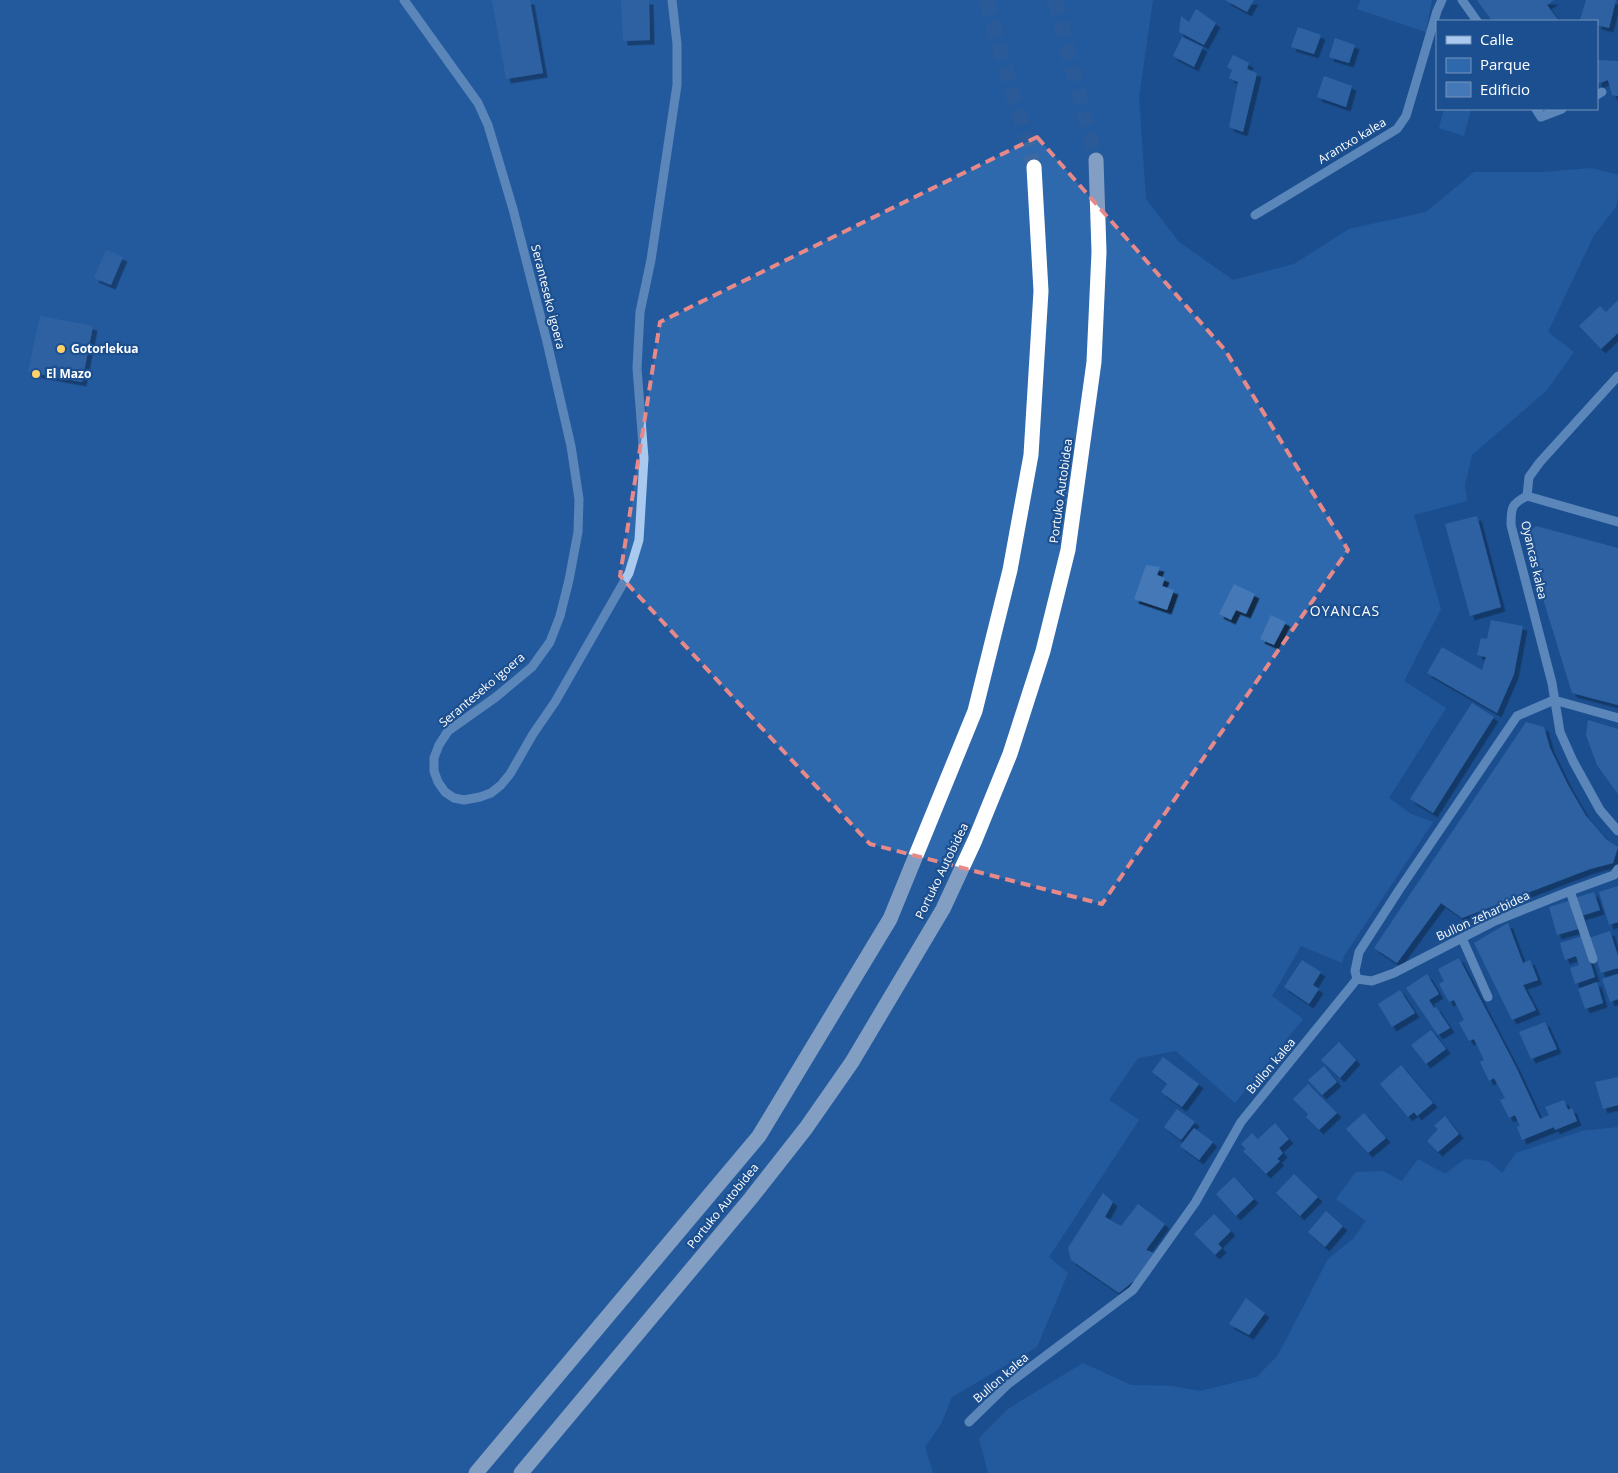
<svg xmlns="http://www.w3.org/2000/svg" width="1618" height="1473" font-family="'Open Sans',sans-serif">
  <style>
    .green { fill: #2e69ad }
    .building { fill: #4478b7; filter: url(#shadow) }
    .lines { fill: none; stroke-linecap: round; stroke-linejoin: round }
    .highway-tunnel { stroke: #3d69a0; stroke-width: 15; stroke-dasharray: 15 8; stroke-linecap: butt }
    .minor { stroke: #a9c9ee; stroke-width: 9 }
    .highway { stroke: #fff; stroke-width: 15 }
    .marked { fill: none; stroke: #e88989; stroke-width: 4; stroke-dasharray: 10 6; stroke-linejoin: round }
    .poi-dot { fill: #ffd166; stroke: #1b4f8f; stroke-width: 2 }
    .labels { text-anchor: middle; stroke-width: 4.5; stroke-linejoin: round; paint-order: stroke }
    .street-label { font-size: 12px; fill: #fff; stroke: #1b4f8f }
    .poi-label { font-size: 12px; font-weight: bold; fill: #fff; stroke: #1b4f8f; text-anchor: start }
    .neighbourhood-label { font-size: 14px; letter-spacing: 1px; fill: #fff; stroke: #1b4f8f }
  </style>
  <defs>
    <filter id="shadow"><feDropShadow dx="4.5" dy="4.5" stdDeviation="0" flood-color="#0009"/></filter>
  </defs>
  <rect width="100%" height="100%" fill="#1b4f8f"/>
  <!-- green -->
  <path class="green" d="M 0,0 L 1153,0 L 1139,97 L 1146,199 L 1179,242 L 1233,280 L 1294,264 L 1349,229 L 1426,212 L 1474,172 L 1544,172 L 1592,168 L 1618,175 L 1618,196 L 1616,207 L 1594,235 L 1548,332 L 1574,352 L 1546,391 L 1472,455 L 1465,485 L 1467,501 L 1414,515 L 1441,609 L 1404,681 L 1446,708 L 1389,798 L 1411,814 L 1433,822 L 1344,956 L 1342,963 L 1301,946 L 1272,996 L 1303,1019 L 1235,1103 L 1176,1051 L 1138,1058 L 1109,1100 L 1139,1120 L 1049,1257 L 1068,1273 L 1037,1347 L 952,1397 L 941,1424 L 925,1447 L 933,1473 L 0,1473 Z
    M 1361,0 L 1432,0 L 1426,32 L 1357,9 Z
    M 1444,109 L 1471,109 L 1464,136 L 1439,128 Z
    M 1618,1127 L 1618,1473 L 988,1473 L 979,1438 L 1008,1409 L 1083,1363 L 1131,1385 L 1172,1386 L 1200,1391 L 1257,1377 L 1278,1355 L 1328,1259 L 1353,1239 L 1366,1221 L 1336,1199 L 1356,1172 L 1383,1171 L 1402,1181 L 1418,1159 L 1445,1174 L 1465,1159 L 1488,1161 L 1502,1173 L 1516,1153 L 1582,1131 Z"/>
  <!-- building -->
  <path class="building" d="M 492,0 L 530,0 L 543,73 L 506,79 Z
    M 621,0 L 649,0 L 650,40 L 623,41 Z
    M 1225,0 L 1254,0 L 1247,12 Z
    M 1477,0 L 1554,0 L 1547,5 L 1559,21 L 1492,21 Z
    M 1586,0 L 1616,0 L 1609,28 L 1597,25 L 1597,21 L 1580,20 Z
    M 1196,9 L 1216,23 L 1204,45 L 1179,32 L 1181,16 L 1189,22 Z
    M 1298,27 L 1321,35 L 1314,54 L 1291,47 Z
    M 1182,37 L 1203,47 L 1194,67 L 1173,56 Z
    M 1335,38 L 1355,45 L 1349,63 L 1329,57 Z
    M 1233,55 L 1249,63 L 1247,69 L 1257,73 L 1243,132 L 1229,127 L 1238,82 L 1229,78 L 1232,70 L 1227,67 Z
    M 1597,60 L 1618,61 L 1618,96 L 1612,95 L 1608,80 L 1597,84 Z
    M 1324,76 L 1352,86 L 1346,107 L 1317,97 Z
    M 106,250 L 123,257 L 111,285 L 94,278 Z
    M 1618,300 L 1618,333 L 1601,349 L 1579,326 L 1600,306 L 1606,312 Z
    M 40,316 L 93,326 L 82,382 L 28,372 Z
    M 1477,516 L 1501,607 L 1470,616 L 1445,524 Z
    M 1536,526 L 1618,548 L 1618,705 L 1572,693 L 1524,537 Z
    M 1146,565 L 1160,567 L 1157,575 L 1165,578 L 1162,586 L 1174,590 L 1167,610 L 1134,599 Z
    M 1234,584 L 1255,594 L 1246,614 L 1236,610 L 1231,620 L 1219,614 Z
    M 1271,615 L 1286,622 L 1274,645 L 1260,639 Z
    M 1491,620 L 1523,626 L 1514,674 L 1497,713 L 1427,673 L 1442,647 L 1482,670 L 1486,657 L 1477,655 L 1481,638 L 1487,639 Z
    M 1472,703 L 1494,717 L 1433,813 L 1410,799 Z
    M 1588,720 L 1618,729 L 1618,794 L 1597,765 L 1586,735 Z
    M 1526,722 L 1544,727 L 1550,748 L 1568,785 L 1586,816 L 1607,840 L 1618,847 L 1613,863 L 1590,869 L 1462,918 L 1441,903 L 1397,963 L 1374,948 Z
    M 1618,886 L 1618,922 L 1609,925 L 1599,892 Z
    M 1594,892 L 1600,910 L 1581,916 L 1575,898 Z
    M 1569,901 L 1578,929 L 1557,935 L 1549,907 Z
    M 1508,923 L 1523,963 L 1530,960 L 1538,980 L 1523,985 L 1536,1010 L 1512,1020 L 1474,943 Z
    M 1610,931 L 1618,956 L 1618,968 L 1601,973 L 1589,938 Z
    M 1582,936 L 1595,977 L 1575,984 L 1570,968 L 1579,965 L 1576,956 L 1565,960 L 1560,943 Z
    M 1459,958 L 1516,1067 L 1540,1119 L 1549,1115 L 1545,1107 L 1564,1100 L 1568,1110 L 1572,1108 L 1577,1121 L 1555,1130 L 1554,1127 L 1522,1140 L 1517,1127 L 1520,1126 L 1515,1115 L 1509,1118 L 1500,1100 L 1505,1098 L 1494,1078 L 1489,1081 L 1480,1062 L 1484,1060 L 1474,1039 L 1469,1041 L 1459,1023 L 1464,1020 L 1454,1000 L 1449,1002 L 1439,984 L 1444,981 L 1438,969 Z
    M 1302,960 L 1321,972 L 1313,985 L 1319,989 L 1309,1004 L 1284,987 Z
    M 1427,974 L 1439,994 L 1429,1000 L 1434,1008 L 1436,1007 L 1450,1028 L 1438,1035 L 1406,988 Z
    M 1618,974 L 1618,999 L 1610,1002 L 1602,979 Z
    M 1597,982 L 1603,1003 L 1585,1009 L 1578,989 Z
    M 1400,990 L 1415,1013 L 1392,1027 L 1378,1004 Z
    M 1545,1022 L 1557,1049 L 1531,1059 L 1519,1032 Z
    M 1431,1030 L 1446,1049 L 1426,1064 L 1411,1045 Z
    M 1339,1042 L 1356,1060 L 1340,1078 L 1321,1060 Z
    M 1163,1057 L 1199,1084 L 1182,1107 L 1161,1092 L 1167,1084 L 1152,1072 Z
    M 1401,1065 L 1433,1103 L 1417,1116 L 1414,1112 L 1408,1117 L 1380,1084 Z
    M 1324,1066 L 1337,1082 L 1322,1095 L 1308,1080 Z
    M 1618,1077 L 1618,1105 L 1603,1109 L 1595,1082 Z
    M 1308,1084 L 1337,1113 L 1319,1130 L 1306,1117 L 1308,1114 L 1293,1099 Z
    M 1177,1109 L 1195,1122 L 1181,1140 L 1164,1127 Z
    M 1364,1113 L 1386,1138 L 1368,1153 L 1346,1129 Z
    M 1445,1116 L 1459,1134 L 1438,1152 L 1427,1141 L 1438,1129 L 1434,1126 Z
    M 1275,1123 L 1289,1139 L 1279,1148 L 1283,1153 L 1277,1159 L 1280,1161 L 1266,1174 L 1243,1151 L 1246,1149 L 1241,1144 L 1252,1133 L 1258,1139 Z
    M 1194,1128 L 1213,1142 L 1199,1160 L 1180,1146 Z
    M 1294,1174 L 1318,1197 L 1300,1216 L 1276,1193 Z
    M 1234,1177 L 1254,1199 L 1236,1216 L 1216,1194 Z
    M 1103,1193 L 1113,1202 L 1105,1217 L 1121,1226 L 1138,1204 L 1165,1224 L 1146,1250 L 1154,1253 L 1136,1279 L 1119,1293 L 1071,1260 L 1068,1248 Z
    M 1326,1211 L 1343,1226 L 1325,1247 L 1308,1232 Z
    M 1214,1214 L 1231,1231 L 1218,1244 L 1222,1248 L 1215,1255 L 1194,1234 Z
    M 1246,1298 L 1265,1313 L 1249,1335 L 1229,1324 Z"/>
  <g class="lines">
    <!-- highway-tunnel -->
    <path class="highway-tunnel" d="M 986,0 L 1034,167
      M 1055,0 L 1096,160"/>
    <!-- minor -->
    <path class="minor" d="M 404,0 L 478,103 L 488,125 L 513,209 L 547,342 L 571,446 L 579,499 L 578,532 L 569,580 L 560,616 L 550,642 L 532,667 L 496,697 L 448,731 L 439,745 L 434,758 L 434,771 L 438,782 L 445,792 L 454,798 L 464,800 L 480,797 L 491,793 L 501,785 L 510,774 L 533,734 L 555,702 L 629,573 L 639,540 L 644,458 L 637,368 L 640,312 L 651,260 L 677,85 L 677,44 L 672,0
      M 1462,0 L 1477,21
      M 1597,95 L 1602,92
      M 1536,109 L 1541,117 L 1562,109
      M 1255,215 L 1397,129 L 1406,116 L 1437,11 L 1442,0
      M 1527,496 C 1511,504 1511,508 1511,525 L 1552,683 L 1560,732 L 1573,761 L 1600,810 L 1618,831
      M 1527,496 L 1529,477 L 1540,462 L 1618,376
      M 1527,496 L 1618,522
      M 1554,700 L 1618,718
      M 1570,891 L 1593,959
      M 1462,938 L 1488,997
      M 1357,979 L 1355,971 L 1359,952 L 1399,890 L 1517,716 L 1554,700
      M 1357,979 L 1372,981 L 1394,973 L 1495,921 L 1570,891 L 1614,875 L 1618,869
      M 969,1422 L 1007,1385 L 1133,1290 L 1195,1203 L 1241,1122 L 1357,979"/>
    <!-- highway -->
    <path class="highway" d="M 476,1473 L 759,1136 L 890,919 L 975,711 L 1010,570 L 1031,455 L 1041,291 L 1034,167
      M 521,1473 L 751,1198 L 806,1128 L 852,1062 L 943,909 L 975,840 L 1010,754 L 1043,651 L 1068,550 L 1094,362 L 1099,252 L 1096,160"/>
  </g>
  <!-- marked area -->
  <path d="M0 0H1618V1473H0ZM 1037,137 L 1225,350 L 1348,550 L 1102,904 L 870,844 L 620,576 L 660,322 Z" fill="#1b4f8f" fill-opacity=".55" fill-rule="evenodd"/>
  <path class="marked" d="M 1037,137 L 1225,350 L 1348,550 L 1102,904 L 870,844 L 620,576 L 660,322 Z"/>
  <!-- markers -->
  <g class="poi-dot">
    <circle cx="61" cy="349" r="5"/>
    <circle cx="36" cy="374" r="5"/>
  </g>
  <g class="labels">
    <!-- street labels -->
    <g class="street-label">
      <text transform="translate(1352 141) rotate(-31)" y="4">Arantxo kalea</text>
      <text transform="translate(548 297) rotate(76)" y="4">Seranteseko igoera</text>
      <text transform="translate(1061 491) rotate(-82)" y="4">Portuko Autobidea</text>
      <text transform="translate(1534 560) rotate(77)" y="4">Oyancas kalea</text>
      <text transform="translate(482 690) rotate(-40)" y="4">Seranteseko igoera</text>
      <text transform="translate(942 871) rotate(-64)" y="4">Portuko Autobidea</text>
      <text transform="translate(1483 916) rotate(-25)" y="4">Bullon zeharbidea</text>
      <text transform="translate(1271 1066) rotate(-50)" y="4">Bullon kalea</text>
      <text transform="translate(723 1206) rotate(-51)" y="4">Portuko Autobidea</text>
      <text transform="translate(1001 1378) rotate(-41)" y="4">Bullon kalea</text>
    </g>
    <!-- poi labels -->
    <g class="poi-label">
      <text x="71" y="353">Gotorlekua</text>
      <text x="46" y="378">El Mazo</text>
    </g>
    <!-- neighbourhood labels -->
    <g class="neighbourhood-label">
      <text x="1345" y="616">OYANCAS</text>
    </g>
  </g>
  <!-- legend -->
  <rect x="1436" y="20" width="162" height="90" fill="#1b4f8f" stroke="#7695bc"/>
  <rect x="1446" y="36" width="25" height="8" fill="#a9c9ee" stroke="#7695bc"/>
  <text x="1480" y="45" font-size="15" fill="#ffffff">Calle</text>
  <rect x="1446" y="58" width="25" height="15" fill="#2e69ad" stroke="#7695bc"/>
  <text x="1480" y="70" font-size="15" fill="#ffffff">Parque</text>
  <rect x="1446" y="82" width="25" height="15" fill="#4478b7" stroke="#7695bc"/>
  <text x="1480" y="95" font-size="15" fill="#ffffff">Edificio</text>
</svg>
